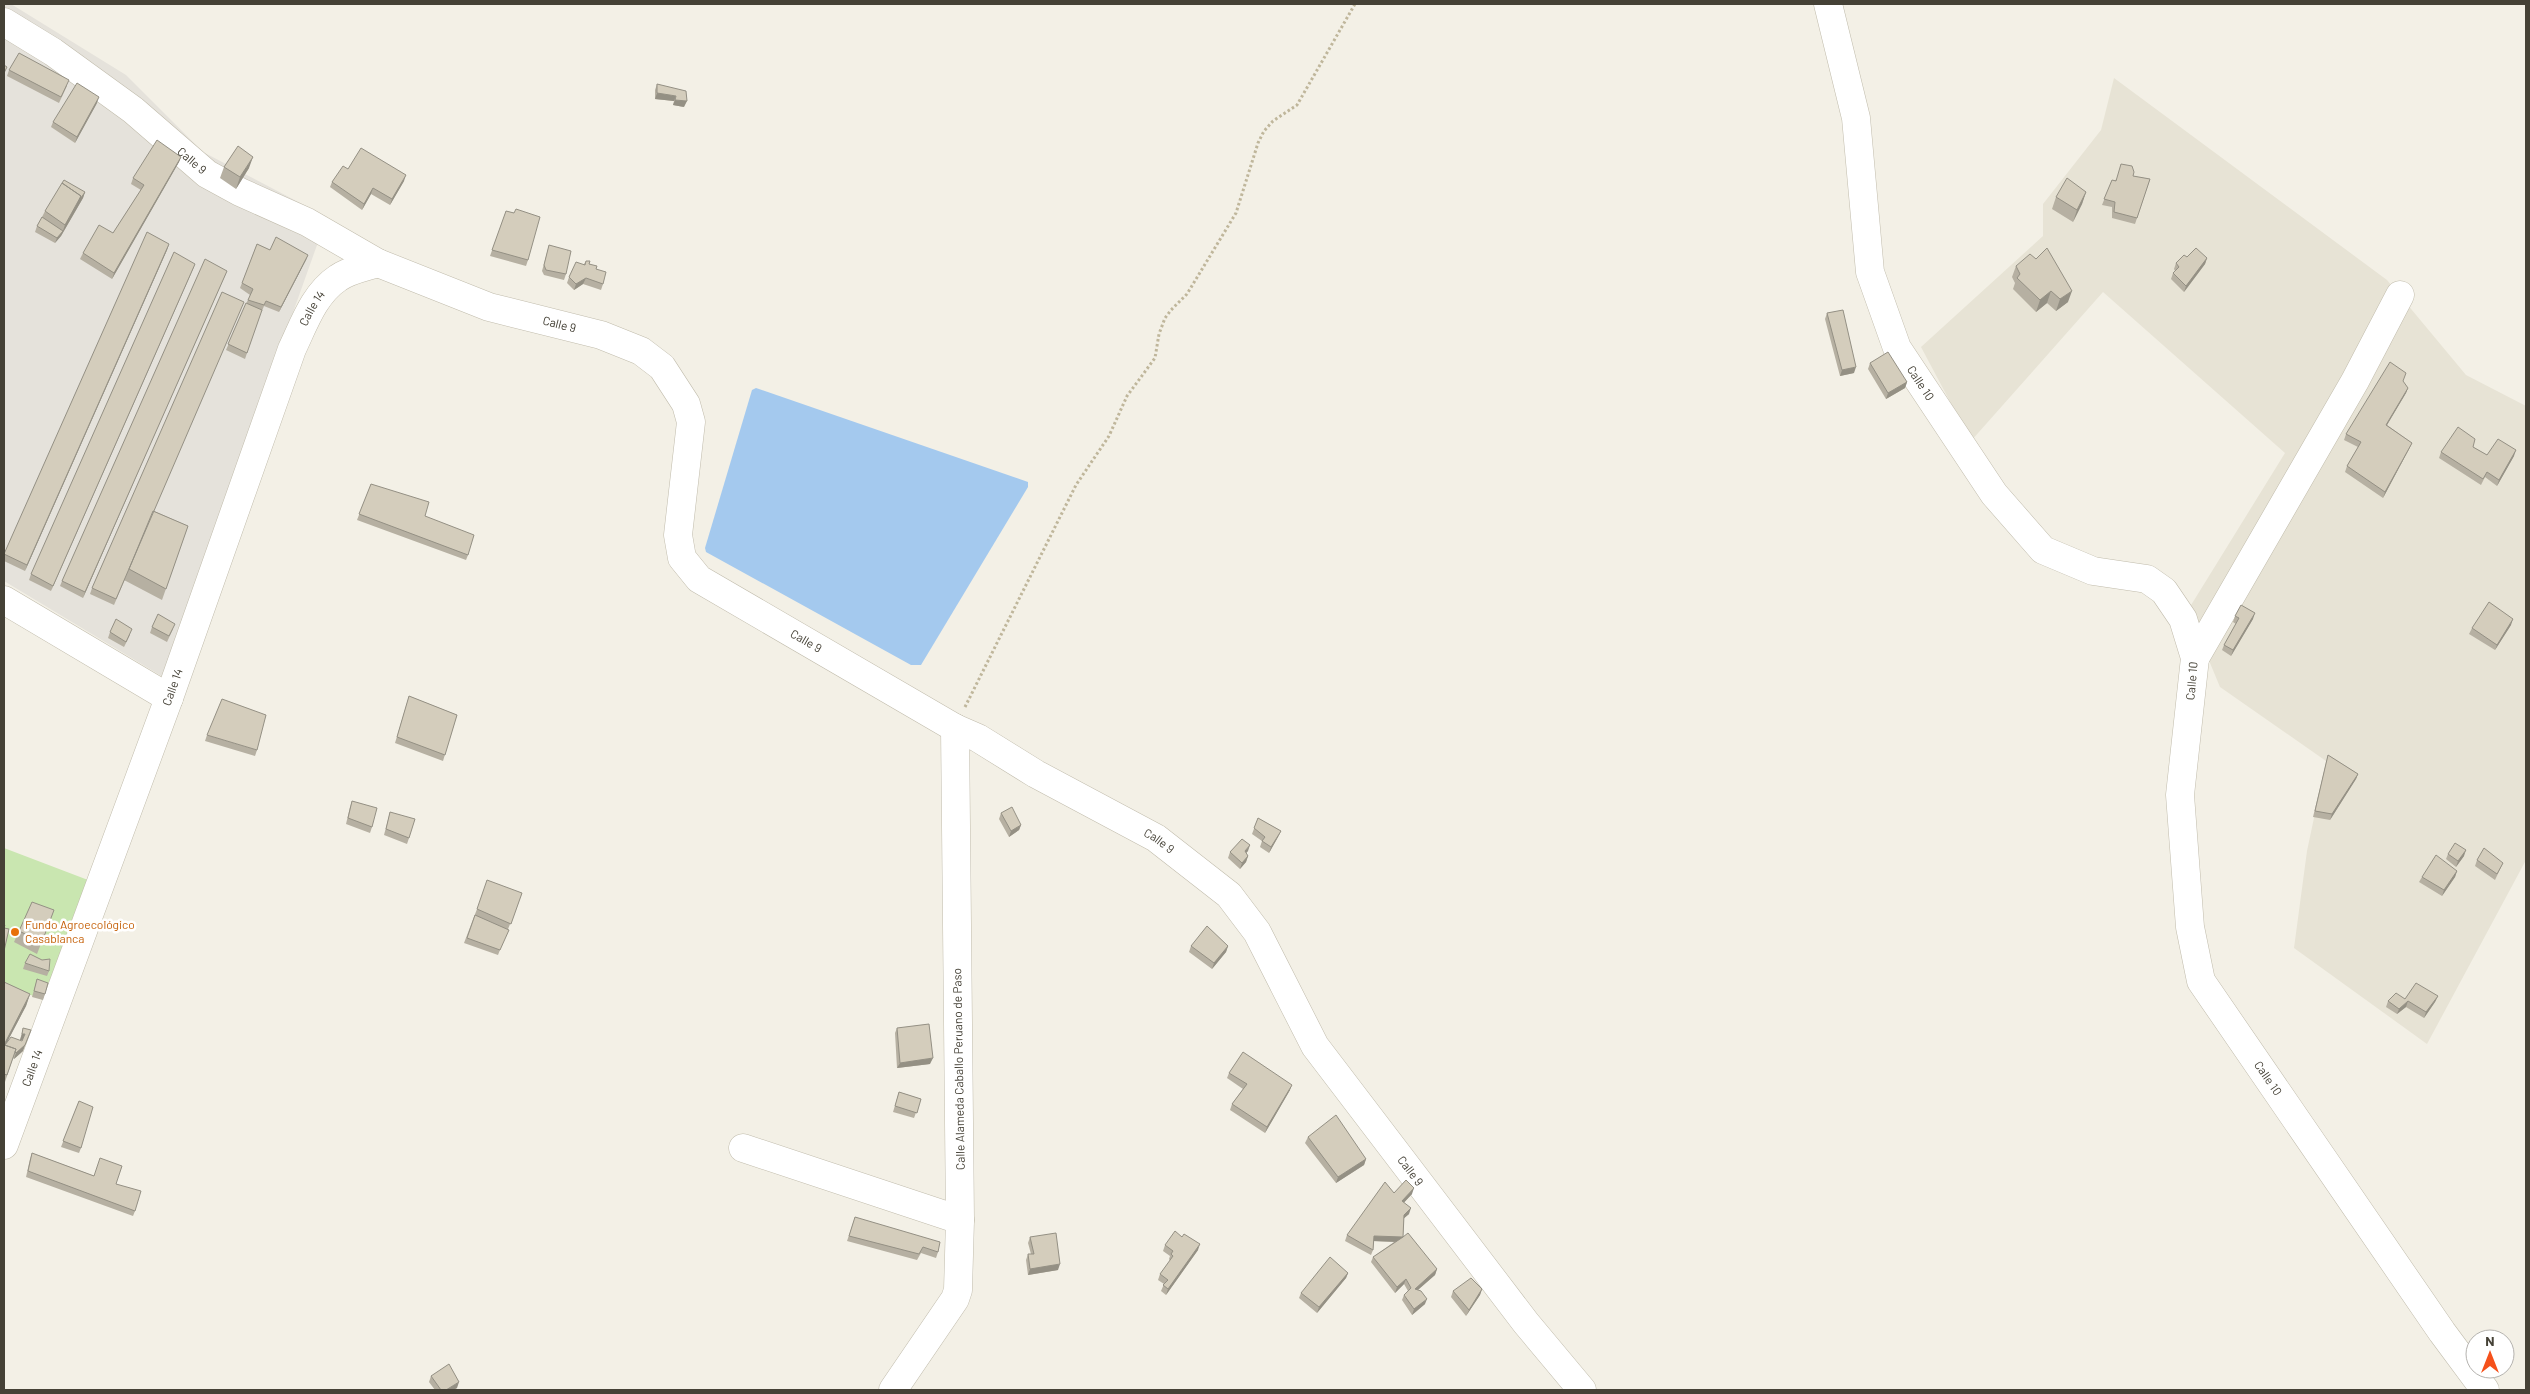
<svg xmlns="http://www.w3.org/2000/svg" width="2530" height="1394" font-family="Barlow,sans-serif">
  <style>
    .residential { fill: #e7e3d5 }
    .industrial { fill: #e5e2db }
    .green { fill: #c9e6b0 }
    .water { fill: #a4c9ee }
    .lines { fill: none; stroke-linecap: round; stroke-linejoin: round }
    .minor-casing { stroke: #c1bcac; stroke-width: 29 }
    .path { stroke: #bfb69b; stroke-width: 3; stroke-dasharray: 2.5 2.5; stroke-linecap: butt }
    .minor { stroke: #fff; stroke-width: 28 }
    .wall { fill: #b6b0a2 }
    .shaded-wall { fill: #949084 }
    .building { fill: #d4cdbc; stroke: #949084 }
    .food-dot { fill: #e8710a; stroke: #fff; stroke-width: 2 }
    .labels { text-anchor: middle; stroke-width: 5; stroke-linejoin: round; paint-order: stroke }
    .street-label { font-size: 12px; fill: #454136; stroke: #fff }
    .food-label { font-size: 12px; fill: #c56008; stroke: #fff; text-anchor: start }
  </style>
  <rect width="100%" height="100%" fill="#f3f0e6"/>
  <!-- residential -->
  <path class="residential" d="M 2114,78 L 2387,280 L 2466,375 L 2526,406 L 2526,860 L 2427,1044 L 2294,948 L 2307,851 L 2326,761 L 2220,687 L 2188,610 L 2285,453 L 2103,292 L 1971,441 L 1921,347 L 2043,236 L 2043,204 L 2101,130 Z"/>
  <!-- industrial -->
  <path class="industrial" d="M 4,4 L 11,4 L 126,75 L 203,152 L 327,217 L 163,677 L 4,581 Z"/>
  <!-- green -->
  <path class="green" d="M 4,848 L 88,880 L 43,1000 L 4,984 Z"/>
  <!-- water -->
  <path class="water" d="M 756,388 L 1028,482 L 1028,487 L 921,665 L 911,665 L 706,552 L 705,548 L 752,390 Z"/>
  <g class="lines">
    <defs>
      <g id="minor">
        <path id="s1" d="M 1828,4 L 1856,118 L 1870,272 L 1897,348 L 1994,494 L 2043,550 L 2093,571 L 2147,579 L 2164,591 L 2183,619 L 2195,658 L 2180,795 L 2190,927 L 2201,981 L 2442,1332 L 2485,1390"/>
        <path id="s2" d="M 4,22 L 53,52 L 133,110 L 207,174 L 240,192 L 307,222 L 378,263 L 489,307 L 601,335 L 641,351 L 662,367 L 686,404 L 691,422 L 678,535 L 682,558 L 699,579 L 955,728 L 978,738 L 1036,774 L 1156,838 L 1229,895 L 1257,932 L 1315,1046 L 1526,1323 L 1582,1390"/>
        <path d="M 4,600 L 169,698"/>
        <path d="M 2195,658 L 2355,381 L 2400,295"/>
        <path id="s3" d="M 4,1145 L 169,698 L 292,349 C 304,324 314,294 338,278 C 349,270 366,267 378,263"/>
        <path d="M 743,1148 L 960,1220"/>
        <path d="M 893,1390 L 955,1299 L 958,1290 L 960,1220 L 955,728"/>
      </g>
    </defs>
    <!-- minor casing -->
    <use href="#minor" class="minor-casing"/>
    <!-- path -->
    <path class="path" d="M 965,707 L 1076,485 L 1109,436 L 1127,396 L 1155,358 L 1159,334 L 1165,318 L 1171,310 L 1187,294 L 1236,213 L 1258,143 L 1264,131 L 1273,121 L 1297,105 L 1355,4"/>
    <!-- minor -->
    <use href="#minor" class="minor"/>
  </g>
  <!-- wall -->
  <path class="wall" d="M 9,70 L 67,86 L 59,103 L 7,76 Z
    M 657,84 L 684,107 L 673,105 L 674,101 L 655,99 L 655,90 Z
    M 97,103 L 75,143 L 51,127 L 53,122 Z
    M 181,157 L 179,162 L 112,279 L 80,259 L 83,253 L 113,233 L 141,190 L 131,184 L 133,178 Z
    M 224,167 L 249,168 L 236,189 L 220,178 Z
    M 348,169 L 404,181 L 390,205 L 371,194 L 362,210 L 330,187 L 332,182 Z
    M 2133,176 L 2150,179 L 2135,224 L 2112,218 L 2112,207 L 2102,205 L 2112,180 L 2115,180 Z
    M 85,192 L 83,198 L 61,236 L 55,243 L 35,232 L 37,226 L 42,217 L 45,211 Z
    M 2086,192 L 2082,204 L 2073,222 L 2052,209 L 2056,197 Z
    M 506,211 L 514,213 L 528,260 L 526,266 L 490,256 Z
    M 169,244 L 167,250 L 25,571 L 4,561 L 4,554 Z
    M 257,244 L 270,250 L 308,255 L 306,260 L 279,312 L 264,306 L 262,311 L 261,311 L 245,359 L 226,350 L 250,295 L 240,288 Z
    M 549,245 L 566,274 L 564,280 L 544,275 L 542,271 Z
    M 2187,257 L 2207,258 L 2205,264 L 2184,292 L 2171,279 L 2173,273 L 2175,271 L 2174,269 L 2176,263 Z
    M 586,261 L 596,269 L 603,284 L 601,290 L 583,284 L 574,290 L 567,283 L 569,277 L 584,264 Z
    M 195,264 L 193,269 L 51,591 L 29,580 L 31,574 Z
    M 2016,266 L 2068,302 L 2056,311 L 2047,303 L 2036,312 L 2013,289 L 2015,283 L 2012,277 Z
    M 224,276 L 83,598 L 60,586 L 62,581 Z
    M 1827,313 L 1854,373 L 1840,376 L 1825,319 Z
    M 1870,363 L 1907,382 L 1905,388 L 1886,399 L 1868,369 Z
    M 2403,382 L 2408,388 L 2406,393 L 2387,425 L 2412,443 L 2409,449 L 2383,498 L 2345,472 L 2347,466 L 2358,447 L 2344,440 L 2346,434 Z
    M 2473,447 L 2487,455 L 2514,456 L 2497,486 L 2485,477 L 2481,485 L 2439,458 L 2441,452 Z
    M 371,484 L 425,516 L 468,555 L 466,560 L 357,520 Z
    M 154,511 L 188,526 L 162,600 L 124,580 L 126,577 L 114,605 L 90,594 L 92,588 Z
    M 2235,616 L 2253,619 L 2231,656 L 2222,650 L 2224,645 L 2236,624 L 2233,622 Z
    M 2511,625 L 2495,650 L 2469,634 L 2472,628 Z
    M 152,627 L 173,629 L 167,642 L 150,633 Z
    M 110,632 L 130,635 L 124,647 L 108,638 Z
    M 409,696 L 457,715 L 443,761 L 395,743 Z
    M 207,735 L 257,750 L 255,756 L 205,741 Z
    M 2328,755 L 2358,774 L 2356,779 L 2330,820 L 2313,817 Z
    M 352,801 L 372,827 L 370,833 L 346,824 L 350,807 Z
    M 390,812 L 409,838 L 407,844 L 384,835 Z
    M 1001,813 L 1021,825 L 1019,830 L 1009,837 L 999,819 Z
    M 1258,818 L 1281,831 L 1278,837 L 1269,853 L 1260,847 L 1262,841 L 1252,834 Z
    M 1248,851 L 1246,853 L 1248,856 L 1246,862 L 1240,869 L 1228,858 L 1230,852 Z
    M 2448,854 L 2464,856 L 2456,867 L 2446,859 Z
    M 2477,860 L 2503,863 L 2495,880 L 2475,866 Z
    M 2457,871 L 2455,877 L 2442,896 L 2419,882 L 2422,877 Z
    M 522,893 L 498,955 L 464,943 L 477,909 Z
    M 54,910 L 37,954 L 14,942 L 19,931 Z
    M 1191,946 L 1228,946 L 1226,952 L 1212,969 L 1189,952 Z
    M 25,963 L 49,971 L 47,976 L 23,969 Z
    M 37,979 L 45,994 L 43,1000 L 32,997 Z
    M 4,982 L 30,994 L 26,1006 L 6,1044 L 22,1041 L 22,1040 L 20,1040 L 23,1028 L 23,1051 L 14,1059 L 13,1058 L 4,1085 Z
    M 2438,996 L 2435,1002 L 2424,1018 L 2406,1007 L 2397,1014 L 2386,1007 L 2388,1001 Z
    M 897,1028 L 930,1064 L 897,1068 L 895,1033 Z
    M 1229,1073 L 1290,1090 L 1265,1133 L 1230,1110 L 1232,1104 L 1243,1089 L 1227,1078 Z
    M 899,1092 L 921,1099 L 914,1118 L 893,1112 Z
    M 79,1101 L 81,1148 L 79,1153 L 61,1147 Z
    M 1308,1137 L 1366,1159 L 1364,1165 L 1336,1183 L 1305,1143 Z
    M 32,1153 L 116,1184 L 135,1211 L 133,1216 L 26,1177 L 30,1159 Z
    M 1394,1193 L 1412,1194 L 1404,1202 L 1409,1214 L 1404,1218 L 1403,1237 L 1437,1269 L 1435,1275 L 1418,1290 L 1425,1304 L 1412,1315 L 1402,1300 L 1404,1295 L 1408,1291 L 1404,1284 L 1395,1293 L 1371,1262 L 1373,1257 L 1394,1242 L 1374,1241 L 1373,1250 L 1371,1255 L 1345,1241 L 1347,1235 Z
    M 855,1217 L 938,1252 L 936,1258 L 921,1253 L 917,1260 L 847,1241 Z
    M 1030,1237 L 1058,1270 L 1028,1275 L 1026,1260 L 1028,1254 L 1031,1254 L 1028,1243 Z
    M 1165,1245 L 1198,1250 L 1166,1295 L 1161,1291 L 1164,1284 L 1158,1280 L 1160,1274 L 1170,1261 L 1169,1259 L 1170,1256 L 1163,1251 Z
    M 1348,1273 L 1346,1278 L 1317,1313 L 1299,1298 L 1301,1293 Z
    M 1482,1289 L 1480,1295 L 1466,1316 L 1451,1297 L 1453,1291 Z
    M 431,1376 L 457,1388 L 453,1390 L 435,1390 L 429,1382 Z"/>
  <!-- shaded-wall -->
  <path class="shaded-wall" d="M 657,93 L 676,96 L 674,101 L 655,99 Z
    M 99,97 L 97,103 L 75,143 L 77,137 Z
    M 675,100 L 687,101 L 684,107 L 673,105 Z
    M 181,157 L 179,162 L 112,279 L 114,273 Z
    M 253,157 L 249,168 L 236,189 L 240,177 Z
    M 406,175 L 404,181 L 390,205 L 392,199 Z
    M 373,188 L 371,194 L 362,210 L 364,204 Z
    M 85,192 L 83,198 L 61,236 L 65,225 L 81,196 Z
    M 2086,192 L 2082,204 L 2073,222 L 2077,210 Z
    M 63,231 L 61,236 L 55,243 L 57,238 Z
    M 169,244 L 167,250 L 25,571 L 27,565 Z
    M 308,255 L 306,260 L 279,312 L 281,307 Z
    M 2207,258 L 2205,264 L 2184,292 L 2186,286 Z
    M 195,264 L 193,269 L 51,591 L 53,586 Z
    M 227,271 L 224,276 L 83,598 L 85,592 Z
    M 586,278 L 583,284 L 574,290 L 576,284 Z
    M 2051,291 L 2047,303 L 2036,312 L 2040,300 Z
    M 2072,291 L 2068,302 L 2056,311 L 2060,299 Z
    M 1856,367 L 1854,373 L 1840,376 L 1842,370 Z
    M 1907,382 L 1905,388 L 1886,399 L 1888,393 Z
    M 2408,388 L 2406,393 L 2384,430 L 2386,425 Z
    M 2412,443 L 2409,449 L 2383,498 L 2385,492 Z
    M 2516,450 L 2514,456 L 2497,486 L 2499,480 Z
    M 2255,613 L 2253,619 L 2231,656 L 2233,650 Z
    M 2513,619 L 2511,625 L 2495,650 L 2497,645 Z
    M 2358,774 L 2356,779 L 2330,820 L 2332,814 Z
    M 1021,825 L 1019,830 L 1009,837 L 1011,831 Z
    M 1281,831 L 1278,837 L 1269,853 L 1271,847 Z
    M 1250,845 L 1248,851 L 1243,856 L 1245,851 Z
    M 2466,850 L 2464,856 L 2456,867 L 2458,861 Z
    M 1248,856 L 1246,862 L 1240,869 L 1242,863 Z
    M 2457,871 L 2455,877 L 2442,896 L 2444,890 Z
    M 1228,946 L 1226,952 L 1212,969 L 1214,963 Z
    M 30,994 L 26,1006 L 4,1048 L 5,1043 Z
    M 2438,996 L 2435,1002 L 2424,1018 L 2426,1012 Z
    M 2408,1001 L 2406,1007 L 2397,1014 L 2399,1009 Z
    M 31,1030 L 23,1051 L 14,1059 L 16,1053 Z
    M 22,1034 L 25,1034 L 23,1040 L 20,1040 Z
    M 933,1058 L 930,1064 L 897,1068 L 900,1063 Z
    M 1292,1085 L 1290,1090 L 1265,1133 L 1267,1127 Z
    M 1366,1159 L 1364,1165 L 1336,1183 L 1338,1177 Z
    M 1414,1188 L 1412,1194 L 1400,1207 L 1402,1201 Z
    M 1411,1208 L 1409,1214 L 1402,1220 L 1404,1215 Z
    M 1374,1236 L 1403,1237 L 1401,1242 L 1372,1241 Z
    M 1200,1244 L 1198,1250 L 1166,1295 L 1168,1289 Z
    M 1060,1264 L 1058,1270 L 1028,1275 L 1030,1269 Z
    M 1437,1269 L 1435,1275 L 1413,1294 L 1415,1289 Z
    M 1348,1273 L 1346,1278 L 1317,1313 L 1319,1307 Z
    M 1406,1279 L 1404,1284 L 1395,1293 L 1397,1287 Z
    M 1482,1289 L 1480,1295 L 1466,1316 L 1469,1310 Z
    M 1427,1299 L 1425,1304 L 1412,1315 L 1414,1309 Z
    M 459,1382 L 457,1388 L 453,1390 L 446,1390 Z"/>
  <!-- building -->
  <path class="building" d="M 19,53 L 69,80 L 61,97 L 9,70 Z
    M 4,65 L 7,67 L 4,73 Z
    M 77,83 L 99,97 L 77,137 L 53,122 Z
    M 657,84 L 686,91 L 687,101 L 675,100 L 676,96 L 657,93 Z
    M 157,140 L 181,157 L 114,273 L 83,253 L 99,225 L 113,233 L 144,185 L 133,178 Z
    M 238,146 L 253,157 L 240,177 L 224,167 Z
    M 361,148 L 406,175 L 392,199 L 373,188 L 364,204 L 332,182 L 343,166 L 348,169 Z
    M 2121,164 L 2132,166 L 2134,172 L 2133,176 L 2150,179 L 2137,218 L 2114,212 L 2115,202 L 2104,199 L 2112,180 L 2116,181 Z
    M 2067,178 L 2086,192 L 2077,210 L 2056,197 Z
    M 64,180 L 85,192 L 79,201 L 81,196 L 62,183 Z
    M 62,183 L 81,196 L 65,225 L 45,211 Z
    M 516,209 L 540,217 L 528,260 L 492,250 L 506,211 L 514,213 Z
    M 42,217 L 63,231 L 57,238 L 37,226 Z
    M 147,232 L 169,244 L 27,565 L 4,554 Z
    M 276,237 L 308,255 L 281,307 L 266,301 L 264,305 L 248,300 L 253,289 L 242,283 L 257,244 L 270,250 Z
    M 549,245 L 571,251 L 566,274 L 546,270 L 544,265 Z
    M 2047,248 L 2072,291 L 2060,299 L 2051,291 L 2040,300 L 2017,278 L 2020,274 L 2016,266 L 2030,254 L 2036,259 Z
    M 2196,248 L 2207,258 L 2186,286 L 2173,273 L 2179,267 L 2176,263 L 2184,255 L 2187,257 Z
    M 174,252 L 195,264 L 53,586 L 31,574 Z
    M 205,259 L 227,271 L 85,592 L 62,581 Z
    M 586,261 L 590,261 L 589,264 L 597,266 L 596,269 L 606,272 L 603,284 L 586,278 L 576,284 L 569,277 L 576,262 L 585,265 Z
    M 222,292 L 244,302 L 116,599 L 92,588 Z
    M 246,303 L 262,310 L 247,353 L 228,344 Z
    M 1843,310 L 1856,367 L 1842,370 L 1827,313 Z
    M 1888,352 L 1907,382 L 1888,393 L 1870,363 Z
    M 2390,362 L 2406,373 L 2403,381 L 2408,388 L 2386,425 L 2412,443 L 2385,492 L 2347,466 L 2361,442 L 2346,434 Z
    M 2458,427 L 2475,439 L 2473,447 L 2487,455 L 2498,439 L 2516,450 L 2499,480 L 2487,472 L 2483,479 L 2441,452 Z
    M 371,484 L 429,502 L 425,516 L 474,535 L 468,555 L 359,514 Z
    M 153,511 L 188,526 L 166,589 L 129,569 Z
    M 2489,602 L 2513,619 L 2497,645 L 2472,628 Z
    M 2241,605 L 2255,613 L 2233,650 L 2224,645 L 2239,618 L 2235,616 Z
    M 158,614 L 175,624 L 169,636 L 152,627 Z
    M 116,619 L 132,629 L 126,642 L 110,632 Z
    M 409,696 L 457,715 L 445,755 L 397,737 Z
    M 222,699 L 266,715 L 257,750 L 207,735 Z
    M 2328,755 L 2358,774 L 2332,814 L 2315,811 Z
    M 352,801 L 377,808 L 372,827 L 348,818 Z
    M 1012,807 L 1021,825 L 1011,831 L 1001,813 Z
    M 390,812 L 415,819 L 409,838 L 386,829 Z
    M 1258,818 L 1281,831 L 1271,847 L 1262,841 L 1265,837 L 1254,828 Z
    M 1242,839 L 1250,845 L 1245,851 L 1248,856 L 1242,863 L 1230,852 Z
    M 2455,843 L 2466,850 L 2458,861 L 2448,854 Z
    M 2484,848 L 2503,863 L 2497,874 L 2477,860 Z
    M 2436,855 L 2457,871 L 2444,890 L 2422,877 Z
    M 487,880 L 522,893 L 511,924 L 477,909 Z
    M 32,902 L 54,910 L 42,942 L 19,931 Z
    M 475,915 L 509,930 L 500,950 L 467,938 Z
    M 4,924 L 5,925 L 4,928 L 9,929 L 4,951 Z
    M 1207,926 L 1228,946 L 1214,963 L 1191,946 Z
    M 30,954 L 42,960 L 50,959 L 49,971 L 25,963 Z
    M 37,979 L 48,983 L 45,994 L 34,991 Z
    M 4,982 L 30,994 L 5,1043 L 4,1042 Z
    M 2416,983 L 2438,996 L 2426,1012 L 2408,1001 L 2399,1009 L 2388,1001 L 2396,993 L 2405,999 Z
    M 929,1024 L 933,1058 L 900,1063 L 897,1028 Z
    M 23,1028 L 31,1030 L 25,1045 L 16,1053 L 15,1052 L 16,1049 L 5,1045 L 11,1037 L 22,1041 L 25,1034 L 22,1034 Z
    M 4,1045 L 16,1049 L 7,1075 L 4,1074 Z
    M 1243,1052 L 1292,1085 L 1267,1127 L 1232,1104 L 1247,1084 L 1229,1073 Z
    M 899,1092 L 921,1099 L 917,1113 L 895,1106 Z
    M 79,1101 L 93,1107 L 81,1148 L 63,1141 Z
    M 1336,1115 L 1366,1159 L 1338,1177 L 1308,1137 Z
    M 32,1153 L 94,1176 L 100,1158 L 122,1166 L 116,1184 L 141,1191 L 135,1211 L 28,1171 Z
    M 1406,1180 L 1414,1188 L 1402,1201 L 1411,1208 L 1404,1215 L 1403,1237 L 1408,1233 L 1437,1269 L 1415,1289 L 1421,1291 L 1427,1299 L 1414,1309 L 1404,1295 L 1411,1288 L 1406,1279 L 1397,1287 L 1373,1257 L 1403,1237 L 1374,1236 L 1373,1250 L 1347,1235 L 1385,1182 L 1394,1193 Z
    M 855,1217 L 940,1242 L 938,1252 L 923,1247 L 919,1254 L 849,1236 Z
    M 1175,1231 L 1182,1237 L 1184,1234 L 1200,1244 L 1168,1289 L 1163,1285 L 1168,1280 L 1160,1274 L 1173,1256 L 1171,1254 L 1173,1251 L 1165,1245 Z
    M 1056,1233 L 1060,1264 L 1030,1269 L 1028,1254 L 1034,1254 L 1030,1237 Z
    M 1330,1257 L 1348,1273 L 1319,1307 L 1301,1293 Z
    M 1471,1278 L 1482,1289 L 1469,1310 L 1453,1291 Z
    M 449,1364 L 459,1382 L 446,1390 L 441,1390 L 431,1376 Z"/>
  <!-- markers -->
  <circle class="food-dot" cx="15" cy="932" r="5"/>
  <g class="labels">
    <!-- street labels -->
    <g class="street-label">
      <text dy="4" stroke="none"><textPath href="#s2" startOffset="234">Calle 9</textPath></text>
      <text dy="4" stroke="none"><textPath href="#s3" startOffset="892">Calle 14</textPath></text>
      <text dy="4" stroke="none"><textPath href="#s2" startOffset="639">Calle 9</textPath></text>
      <text dy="4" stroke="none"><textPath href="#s1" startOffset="395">Calle 10</textPath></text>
      <text dy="4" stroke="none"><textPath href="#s2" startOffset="1102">Calle 9</textPath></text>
      <text transform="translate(2192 681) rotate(-85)" y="4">Calle 10</text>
      <text dy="4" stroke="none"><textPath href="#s3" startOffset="488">Calle 14</textPath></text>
      <text dy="4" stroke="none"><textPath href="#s2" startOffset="1508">Calle 9</textPath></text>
      <text dy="4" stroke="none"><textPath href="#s3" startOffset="82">Calle 14</textPath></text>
      <text transform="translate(959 1069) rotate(-91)" y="4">Calle Alameda Caballo Peruano de Paso</text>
      <text dy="4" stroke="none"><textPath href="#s1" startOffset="1250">Calle 10</textPath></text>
      <text dy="4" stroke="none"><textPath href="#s2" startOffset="1928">Calle 9</textPath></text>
    </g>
    <!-- food labels -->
    <g class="food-label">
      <text x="25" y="929">Fundo Agroecológico<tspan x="25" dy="14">Casablanca</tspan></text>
    </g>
  </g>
  <!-- border -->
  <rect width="2530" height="1394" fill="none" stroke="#454136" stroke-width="10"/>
  <!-- north arrow -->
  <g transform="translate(2490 1354)"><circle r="24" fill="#ffffff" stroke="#b5b3af"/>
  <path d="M0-4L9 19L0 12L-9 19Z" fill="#f5511b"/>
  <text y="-8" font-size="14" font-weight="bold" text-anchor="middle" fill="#454136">N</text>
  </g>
</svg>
